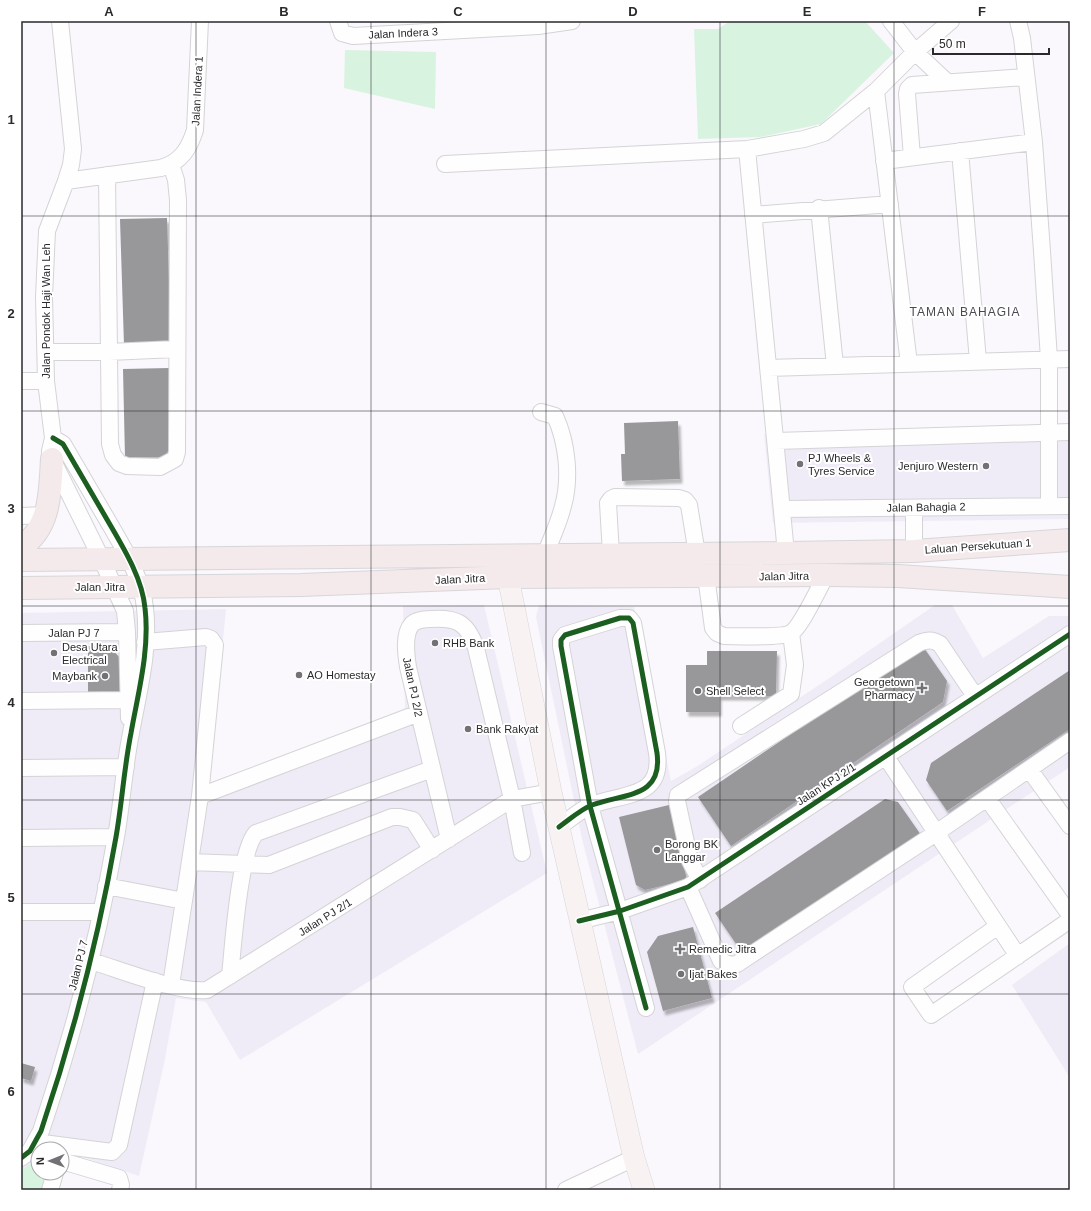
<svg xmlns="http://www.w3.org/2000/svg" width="1091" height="1211" font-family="Helvetica,sans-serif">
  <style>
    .built { fill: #f0ecf7 }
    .green { fill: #d8f4e0 }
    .building { fill: #98979a; filter: url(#shadow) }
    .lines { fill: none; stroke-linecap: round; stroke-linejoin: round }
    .minor-casing { stroke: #d4d3d6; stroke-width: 18 }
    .major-casing { stroke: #d7d6d8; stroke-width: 22 }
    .highway-casing { stroke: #d7d6d8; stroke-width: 24 }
    .minor { stroke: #fefeff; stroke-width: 16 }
    .major { stroke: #f8f2f3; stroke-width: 21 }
    .highway { stroke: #f4eaeb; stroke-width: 22 }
    .cycleway-casing { stroke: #fff; stroke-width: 8 }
    .cycleway { stroke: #1b5e20; stroke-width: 5 }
    .grid { fill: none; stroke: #2a292c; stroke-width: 1; stroke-opacity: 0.55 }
    .poi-dot { fill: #737175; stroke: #fff; stroke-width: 1.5 }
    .labels { text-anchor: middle; stroke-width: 4; stroke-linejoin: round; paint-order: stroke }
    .street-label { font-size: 11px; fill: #2a292c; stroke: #fff }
    .poi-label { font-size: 11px; fill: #2a292c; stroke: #fff; text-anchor: start }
    .neighbourhood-label { font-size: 12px; letter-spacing: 1px; fill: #4b4850; stroke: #fff }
    .neatline { fill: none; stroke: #2a292c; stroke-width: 1.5 }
    .grid-label { font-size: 13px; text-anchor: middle; font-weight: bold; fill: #2a292c }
  </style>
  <defs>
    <filter id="shadow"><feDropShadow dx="2.5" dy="4.5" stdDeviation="1" flood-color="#0004"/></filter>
  </defs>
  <rect width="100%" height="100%" fill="#faf8fc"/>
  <!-- built -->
  <path class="built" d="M 1070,431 L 1070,519 L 773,523 L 764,434 Z
    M 484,605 L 547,873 L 240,1060 L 206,1002 L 176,998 L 165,1059 L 139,1176 L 62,1150 L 38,1149 L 38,1159 L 21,1170 L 21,613 L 226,609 L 209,783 L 405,715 L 403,606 Z
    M 539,605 L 634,607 L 671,781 L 696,767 L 828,679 L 935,605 L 952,605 L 983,658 L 1049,616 L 1070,616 L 1070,767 L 638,1054 L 582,839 L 536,617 Z
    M 1070,943 L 1070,1078 L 1012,985 Z"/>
  <!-- green -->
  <path class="green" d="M 730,21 L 865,21 L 894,53 L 821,124 L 761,137 L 698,139 L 694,29 L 718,29 Z
    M 345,50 L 436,52 L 435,109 L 344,88 Z
    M 38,1159 L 38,1173 L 50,1173 L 45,1190 L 21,1190 L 21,1170 Z"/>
  <!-- building -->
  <path class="building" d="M 167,218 L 171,344 L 124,345 L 120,219 Z
    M 169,368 L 171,457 L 125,458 L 123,369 Z
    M 678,421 L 680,479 L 622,481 L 621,454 L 625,454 L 624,423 Z
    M 922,645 L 947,681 L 943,702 L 731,846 L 698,797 Z
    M 88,646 L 109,646 L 121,659 L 122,693 L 88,694 Z
    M 707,651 L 777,651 L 776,696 L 719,696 L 719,712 L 686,712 L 686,665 L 707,665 Z
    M 1070,670 L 1070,729 L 947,811 L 926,780 L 931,763 Z
    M 885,799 L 898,802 L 921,835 L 743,954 L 715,913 Z
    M 669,805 L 687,880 L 645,890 L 636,885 L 619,817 Z
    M 693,927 L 712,998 L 663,1011 L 647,952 L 658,936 Z
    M 21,1063 L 35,1067 L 31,1081 L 21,1078 Z"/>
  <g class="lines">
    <defs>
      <path id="minor" d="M 60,21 L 73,149 L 71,165 L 66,181 L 47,231 L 44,297 L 46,381 L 53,438 L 50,451 L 52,459 L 102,560 L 125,611 L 127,632 L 129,718
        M 338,21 L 342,33 L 353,36 L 538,26 L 572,21
        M 891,21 L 915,52 L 947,82
        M 1018,21 L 1022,38 L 1034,142 L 1042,251 L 1049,359 L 1049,506
        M 876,91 L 909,364
        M 747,149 L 786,553
        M 960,151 L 978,361
        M 912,157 L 907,94 L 908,89 L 912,85 L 1026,77
        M 884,161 L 1034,142
        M 445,164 L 747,149 L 804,139 L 824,133 L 876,91 L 915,52 L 951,21
        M 107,175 L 110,444 L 113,455 L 119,463 L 127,466 L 160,467 L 175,459 L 177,452 L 178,200 L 176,180 L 171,165
        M 66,181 L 161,168 C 181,162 189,149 195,130 L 200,21
        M 819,208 L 835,366
        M 753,215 L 890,204
        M 46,352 L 109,352 L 176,349
        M 768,368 L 1070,359
        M 21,381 L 46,381
        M 541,412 L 555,416 C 567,442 571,478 563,506 C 559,523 551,539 545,555
        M 776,441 L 1070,432
        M 782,509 L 1070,506
        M 21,516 L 45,515
        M 914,551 L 914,508
        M 611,554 L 608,503 L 611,499 L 615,497 L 679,498 L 685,500 L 689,505 L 697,554
        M 706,576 L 713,628 L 717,633 L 724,636 C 737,636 782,638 791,633 C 801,627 820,586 826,575
        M 21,633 L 127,632
        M 145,642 L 206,637 L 211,639 L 215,645 L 200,796 L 171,985
        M 21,701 L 128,700
        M 741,726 L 791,694 L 795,665 L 791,633
        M 886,757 L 1018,956
        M 21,768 L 126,767
        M 1029,769 L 1070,826
        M 200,796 L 419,713
        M 987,798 L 1070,915
        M 559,827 C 569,820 581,809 592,805 C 625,793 663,798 657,753 L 633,623 L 629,618 L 620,618 L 565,635 L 561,640 L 561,646 L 590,806 L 646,1008
        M 21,838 L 116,837
        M 449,839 L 408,667 C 406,654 403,634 412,624 C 417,620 424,619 430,619 C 456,617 467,622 476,648 L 512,799 L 522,853
        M 190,862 L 269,865 L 392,817 L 400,817 L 413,820 L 432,850
        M 700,880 L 690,861 L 677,801 L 678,795 L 919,643 C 927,640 932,639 940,644 L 975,696
        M 106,886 L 184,901
        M 688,887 L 721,961 L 730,965 L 737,964 L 936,833 L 1070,741
        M 21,912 L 100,912
        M 579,921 L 620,911 L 688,887 L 1070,634
        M 998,926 L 912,987 L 931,1015 L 1070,920
        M 91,961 C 121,970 178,993 207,990 L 512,799 L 551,792
        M 230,976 C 233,948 239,851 256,833 L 432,769
        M 35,1142 L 112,1152 L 119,1145 L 155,981
        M 21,1158 L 30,1151 L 41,1131 C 73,1036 99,935 116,837 C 122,803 124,768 131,733 C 138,693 150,650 145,608 C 142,576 121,544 105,516 C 91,492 77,468 63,444 L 53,438
        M 62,1161 L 119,1178 L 121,1185 L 120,1190
        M 50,1190 L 55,1173
        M 566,1190 L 634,1158"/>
      <path id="major" d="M 508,577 L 551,792 L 634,1158 L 644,1190"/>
      <path id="highway" d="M 21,547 C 51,528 50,491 52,459
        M 21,560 L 786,553 L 914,551 L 1070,540
        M 21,588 L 301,585 L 508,577 L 826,575 L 898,576 L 1070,587"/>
    </defs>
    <!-- minor casing -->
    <use href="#minor" class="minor-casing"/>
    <!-- major casing -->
    <use href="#major" class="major-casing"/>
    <!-- highway casing -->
    <use href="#highway" class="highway-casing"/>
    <!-- minor -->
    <use href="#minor" class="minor"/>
    <!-- major -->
    <use href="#major" class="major"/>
    <!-- highway -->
    <use href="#highway" class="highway"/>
    <defs>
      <path id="cycleway" d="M 559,827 C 569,820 581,809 592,805 C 625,793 663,798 657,753 L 633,623 L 629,618 L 620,618 L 565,635 L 561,640 L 561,646 L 590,806 L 646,1008
        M 579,921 L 620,911 L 688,887 L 1070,634
        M 21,1158 L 30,1151 L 41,1131 C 73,1036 99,935 116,837 C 122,803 124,768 131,733 C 138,693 150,650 145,608 C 142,576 121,544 105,516 C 91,492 77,468 63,444 L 53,438"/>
    </defs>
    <!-- cycleway casing -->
    <use href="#cycleway" class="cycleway-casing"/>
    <!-- cycleway -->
    <use href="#cycleway" class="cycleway"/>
  </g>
  <!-- grid -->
  <path class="grid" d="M 196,21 L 196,1190M 371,21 L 371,1190M 546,21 L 546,1190M 720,21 L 720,1190M 894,21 L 894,1190M 21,216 L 1070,216M 21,411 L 1070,411M 21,606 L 1070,606M 21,800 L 1070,800M 21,994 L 1070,994"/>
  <!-- markers -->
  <g class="poi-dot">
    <circle cx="800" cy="464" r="4"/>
    <circle cx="986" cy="466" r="4"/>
    <circle cx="435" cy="643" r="4"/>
    <circle cx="54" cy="653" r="4"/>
    <circle cx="299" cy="675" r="4"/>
    <circle cx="105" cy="676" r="4"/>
    <path d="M920 682h4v4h4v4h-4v4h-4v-4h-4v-4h4z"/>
    <circle cx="698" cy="691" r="4"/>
    <circle cx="468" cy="729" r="4"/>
    <circle cx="657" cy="850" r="4"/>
    <path d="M678 943h4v4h4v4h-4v4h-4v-4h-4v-4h4z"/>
    <circle cx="681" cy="974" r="4"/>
  </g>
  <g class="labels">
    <!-- street labels -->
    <g class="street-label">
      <text transform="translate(403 33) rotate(-3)" y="4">Jalan Indera 3</text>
      <text transform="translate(197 91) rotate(-87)" y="4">Jalan Indera 1</text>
      <text transform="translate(46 311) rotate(-90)" y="4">Jalan Pondok Haji Wan Leh</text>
      <text transform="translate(926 507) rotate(-1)" y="4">Jalan Bahagia 2</text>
      <text transform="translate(978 546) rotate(-4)" y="4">Laluan Persekutuan 1</text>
      <text transform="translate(784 576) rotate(-1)" y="4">Jalan Jitra</text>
      <text transform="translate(460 579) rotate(-3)" y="4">Jalan Jitra</text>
      <text x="100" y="591">Jalan Jitra</text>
      <text x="74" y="637">Jalan PJ 7</text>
      <text transform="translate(413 687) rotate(78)" y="4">Jalan PJ 2/2</text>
      <text transform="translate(826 784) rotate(-33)" y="4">Jalan KPJ 2/1</text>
      <text transform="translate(325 917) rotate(-32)" y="4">Jalan PJ 2/1</text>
      <text transform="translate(78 965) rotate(-76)" y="4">Jalan PJ 7</text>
    </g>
    <!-- poi labels -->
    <g class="poi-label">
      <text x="808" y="462">PJ Wheels &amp;<tspan x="808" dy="13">Tyres Service</tspan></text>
      <text x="978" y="470" text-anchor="end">Jenjuro Western</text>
      <text x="443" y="647">RHB Bank</text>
      <text x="62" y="651">Desa Utara<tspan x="62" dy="13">Electrical</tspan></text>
      <text x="307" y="679">AO Homestay</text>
      <text x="97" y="680" text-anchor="end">Maybank</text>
      <text x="914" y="686" text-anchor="end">Georgetown<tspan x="914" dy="13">Pharmacy</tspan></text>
      <text x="706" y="695">Shell Select</text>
      <text x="476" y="733">Bank Rakyat</text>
      <text x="665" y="848">Borong BK<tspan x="665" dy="13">Langgar</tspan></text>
      <text x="689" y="953">Remedic Jitra</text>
      <text x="689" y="978">Ijat Bakes</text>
    </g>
    <!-- neighbourhood labels -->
    <g class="neighbourhood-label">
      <text x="965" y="316">TAMAN BAHAGIA</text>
    </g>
  </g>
  <!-- border -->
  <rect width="1091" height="1211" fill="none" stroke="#ffffff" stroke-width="44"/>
  <!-- north arrow -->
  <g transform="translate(50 1161) rotate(269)"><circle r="19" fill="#ffffff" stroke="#aaa9ab"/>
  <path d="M0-3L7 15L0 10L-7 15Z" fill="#737175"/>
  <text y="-6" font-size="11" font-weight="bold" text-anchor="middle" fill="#2a292c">N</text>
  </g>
  <!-- scale -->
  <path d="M933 48v6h116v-6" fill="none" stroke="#2a292c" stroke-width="2"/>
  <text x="939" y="48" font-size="12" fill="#2a292c" stroke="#ffffff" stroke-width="3" paint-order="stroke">50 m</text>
  <rect x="22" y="22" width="1047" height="1167" class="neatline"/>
  <g class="grid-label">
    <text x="109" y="16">A</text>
    <text x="284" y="16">B</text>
    <text x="458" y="16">C</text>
    <text x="633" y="16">D</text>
    <text x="807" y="16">E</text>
    <text x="982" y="16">F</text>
    <text x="11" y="124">1</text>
    <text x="11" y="318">2</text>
    <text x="11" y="513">3</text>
    <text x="11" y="707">4</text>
    <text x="11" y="902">5</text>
    <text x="11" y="1096">6</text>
  </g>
</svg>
